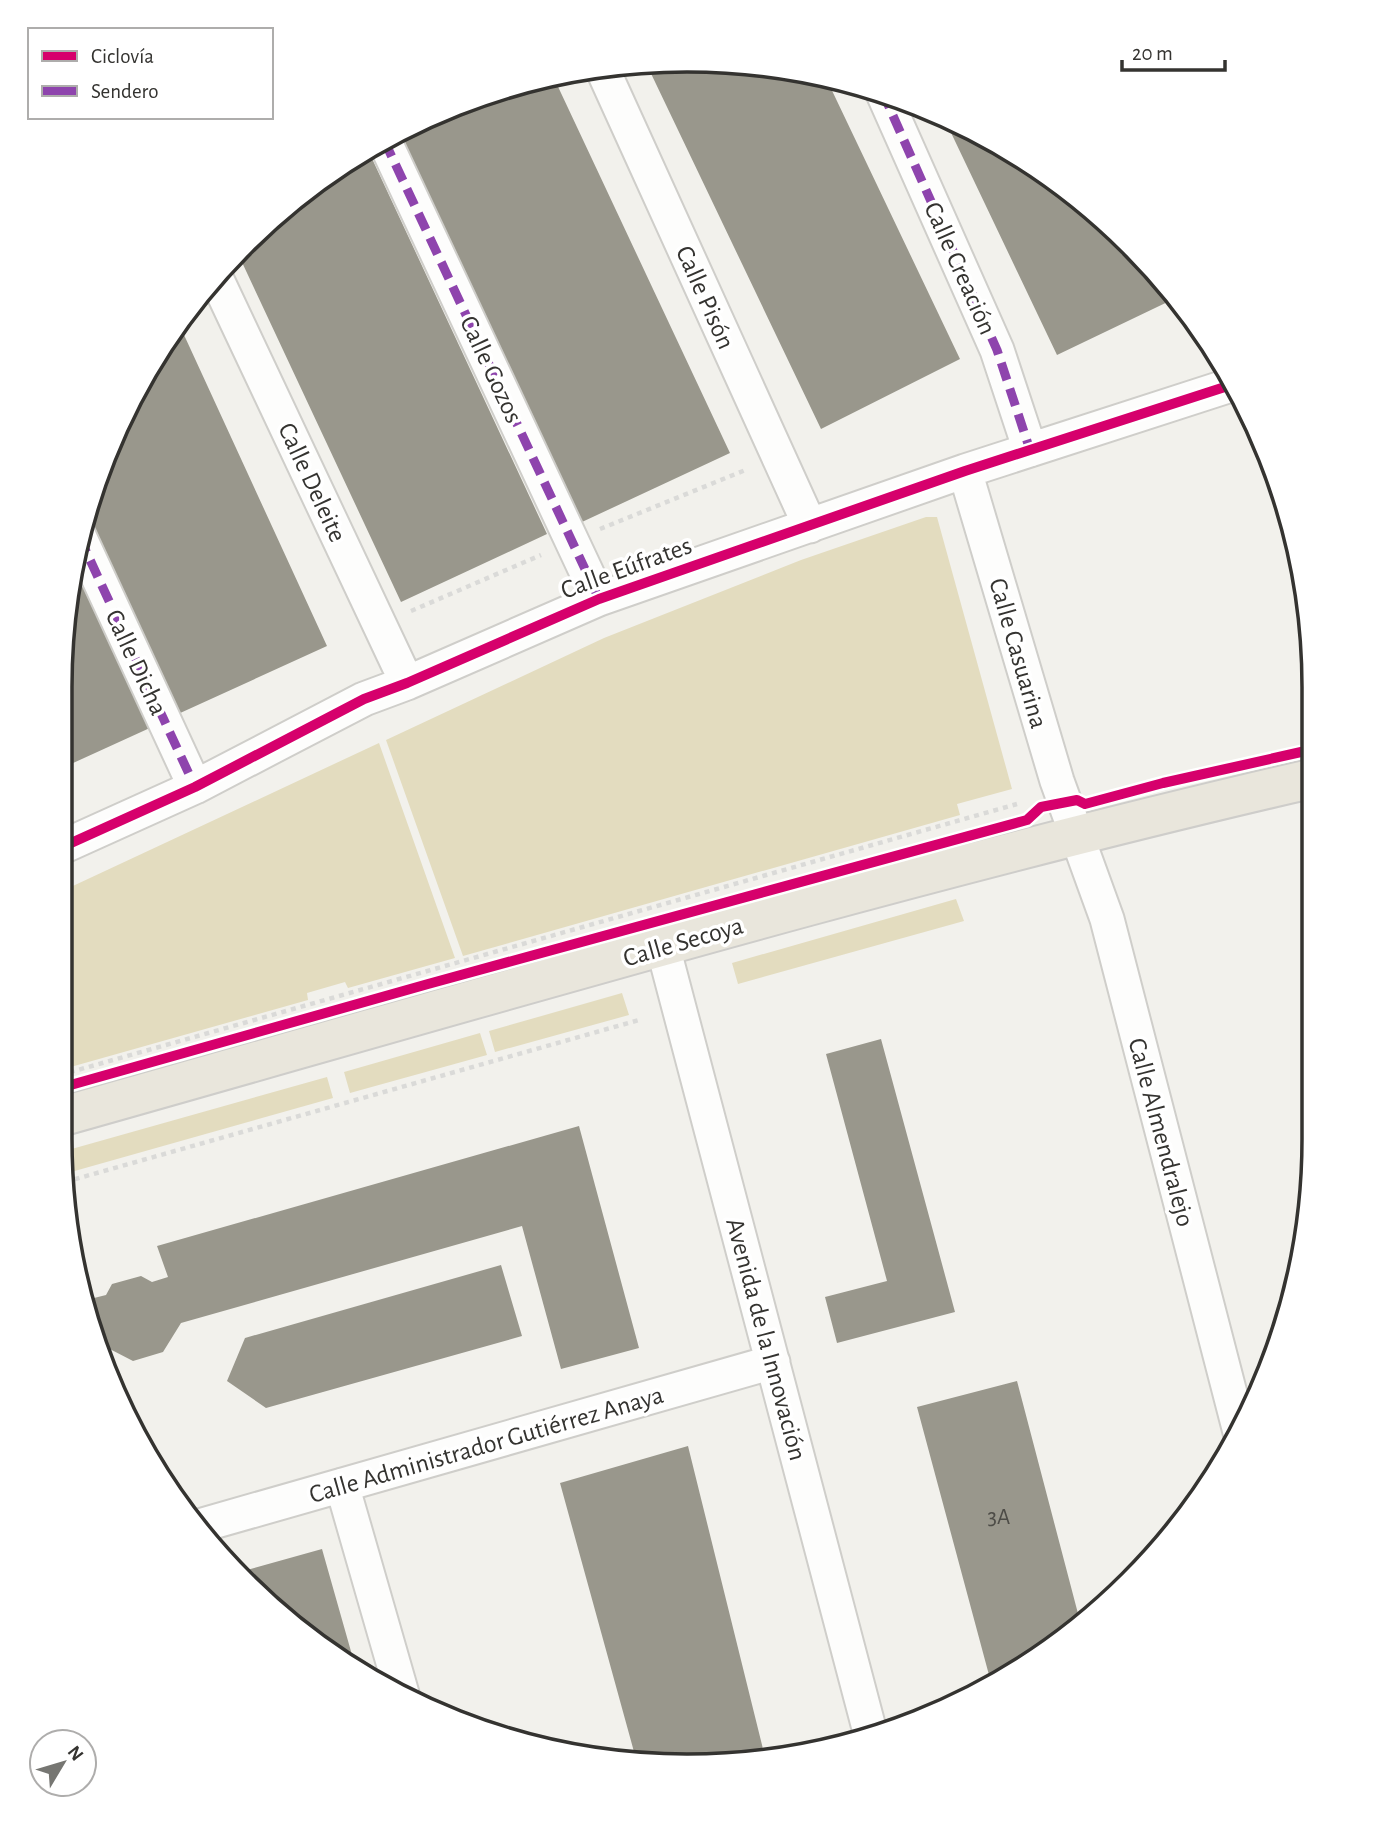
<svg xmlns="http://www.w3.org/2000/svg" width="1374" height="1826" font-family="'Alegreya Sans',sans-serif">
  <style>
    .green { fill: #e3dcbf }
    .building { fill: #99978c }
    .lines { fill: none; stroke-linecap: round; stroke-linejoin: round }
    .minor-casing { stroke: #cfceca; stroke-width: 37 }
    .major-casing { stroke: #cecdca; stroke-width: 42 }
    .path { stroke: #dadad8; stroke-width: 4.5; stroke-dasharray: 5 5; stroke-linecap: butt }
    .minor { stroke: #fdfdfc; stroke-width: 33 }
    .major { stroke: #e9e6dc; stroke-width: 38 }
    .quiet { stroke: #8e44ad; stroke-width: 9; stroke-dasharray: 18 9; stroke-linecap: butt }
    .cycleway-casing { stroke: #fff; stroke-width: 15 }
    .cycleway { stroke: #d6006c; stroke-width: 10 }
    .labels { text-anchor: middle; stroke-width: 7; stroke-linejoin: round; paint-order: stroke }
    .number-label { font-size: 23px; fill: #4d4c47 }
    .street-label { font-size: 26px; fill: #343330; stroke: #fff }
    .rim { fill: none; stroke: #343330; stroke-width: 3.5 }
  </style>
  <rect width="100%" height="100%" fill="#f2f1ec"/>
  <!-- green -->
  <path class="green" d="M 926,517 L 937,517 L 1012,789 L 957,804 L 960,815 L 463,956 L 386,740 L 604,638 L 801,560 Z
    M 379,743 L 455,958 L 348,988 L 345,982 L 307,993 L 308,1000 L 60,1070 L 60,892 Z
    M 956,899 L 964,921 L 738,984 L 732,963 Z
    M 622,993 L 629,1015 L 495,1052 L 489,1031 Z
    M 480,1033 L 487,1055 L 350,1093 L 344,1072 Z
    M 327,1077 L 333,1098 L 64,1174 L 61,1152 Z"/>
  <!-- building -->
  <path class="building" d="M 645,61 L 769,65 L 826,78 L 960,359 L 821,429 Z
    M 553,76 L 730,453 L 582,522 L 399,131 L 410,124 L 525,81 Z
    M 944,118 L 1001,144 L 1101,215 L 1178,297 L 1057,355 Z
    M 368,150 L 547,534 L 401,602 L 240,258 L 305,189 Z
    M 179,324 L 327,646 L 178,714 L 86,514 L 165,339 Z
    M 75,559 L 152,727 L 60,769 L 61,646 Z
    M 881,1039 L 955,1312 L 837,1343 L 825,1297 L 887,1281 L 826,1054 Z
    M 579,1126 L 639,1348 L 561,1369 L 522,1226 L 181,1323 L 163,1352 L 133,1361 L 102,1345 L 99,1346 L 81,1302 L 77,1269 L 81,1267 L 90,1299 L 106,1295 L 112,1284 L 141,1276 L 152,1282 L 168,1277 L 157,1246 Z
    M 501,1265 L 522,1336 L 266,1408 L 227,1381 L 245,1338 Z
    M 1017,1381 L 1081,1625 L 1069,1637 L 1013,1669 L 989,1675 L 917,1407 Z
    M 688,1446 L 765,1757 L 728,1765 L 636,1759 L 560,1483 Z
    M 322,1549 L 354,1662 L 244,1583 L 236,1573 Z"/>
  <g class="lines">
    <defs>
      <path id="minor" d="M 602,68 L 810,526
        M 882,91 L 997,350 L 1030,450
        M 384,140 L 599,599
        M 218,282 L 407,683
        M 965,471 L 1057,781 L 1107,919 L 1240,1432
        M 79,536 L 195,787
        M 60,848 L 195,787 L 364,699 L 407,683 L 599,599 L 965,471 L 1231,385
        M 663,947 L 870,1732
        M 342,1485 L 403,1697
        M 199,1526 L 773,1362"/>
      <path id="major" d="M 60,1117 C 475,1000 890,876 1310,779"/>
    </defs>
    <!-- minor casing -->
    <use href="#minor" class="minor-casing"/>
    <!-- major casing -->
    <use href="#major" class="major-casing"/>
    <!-- path -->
    <path class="path" d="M 600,529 L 748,469
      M 411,611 L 541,555
      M 60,1075 L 1017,804
      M 65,1182 L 639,1020"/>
    <!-- minor -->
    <use href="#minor" class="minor"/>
    <!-- major -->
    <use href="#major" class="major"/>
    <!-- quiet -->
    <path class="quiet" d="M 882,91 L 997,350 L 1030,450
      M 384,140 L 599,599
      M 79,536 L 195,787"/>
    <defs>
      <path id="cycleway" d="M 60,848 L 195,787 L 364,699 L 407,683 L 599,599 L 965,471 L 1231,385
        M 60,1088 L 428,984 L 1027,820 L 1041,807 L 1077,800 L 1085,804 L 1163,783 L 1310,750"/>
    </defs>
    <!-- cycleway casing -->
    <use href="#cycleway" class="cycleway-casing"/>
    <!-- cycleway -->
    <use href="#cycleway" class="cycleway"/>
  </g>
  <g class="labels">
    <!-- number labels -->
    <g class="number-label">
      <text x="999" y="1524">3A</text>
    </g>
    <!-- street labels -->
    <g class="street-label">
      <text transform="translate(961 268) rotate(66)" y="9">Calle Creación</text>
      <text transform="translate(706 297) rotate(66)" y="9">Calle Pisón</text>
      <text transform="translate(492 369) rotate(65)" y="9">Calle Gozos</text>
      <text transform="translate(313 482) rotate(65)" y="9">Calle Deleite</text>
      <text transform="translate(626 567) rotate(-20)" y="9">Calle Eúfrates</text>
      <text transform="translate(1019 653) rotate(74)" y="9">Calle Casuarina</text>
      <text transform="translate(137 662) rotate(65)" y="9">Calle Dicha</text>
      <text transform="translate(683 941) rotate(-16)" y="9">Calle Secoya</text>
      <text transform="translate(1162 1132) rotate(75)" y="9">Calle Almendralejo</text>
      <text transform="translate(767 1339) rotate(75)" y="9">Avenida de la Innovación</text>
      <text transform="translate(486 1444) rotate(-16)" y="9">Calle Administrador Gutiérrez Anaya</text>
    </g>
  </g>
  <!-- crop -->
  <path d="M0 0H1374V1826H0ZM687 72H687A615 615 0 0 1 1302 687V1139A615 615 0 0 1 687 1754H687A615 615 0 0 1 72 1139V687A615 615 0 0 1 687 72Z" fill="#fff" fill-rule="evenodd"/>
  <path class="rim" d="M687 72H687A615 615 0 0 1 1302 687V1139A615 615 0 0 1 687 1754H687A615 615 0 0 1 72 1139V687A615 615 0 0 1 687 72Z"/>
  <!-- legend -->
  <rect x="28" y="28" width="245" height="91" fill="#ffffff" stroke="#aeadac" stroke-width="2"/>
  <rect x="42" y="51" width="35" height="10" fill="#d6006c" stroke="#aeadac" stroke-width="2"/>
  <text x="91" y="63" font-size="21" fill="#343330">Ciclovía</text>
  <rect x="42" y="86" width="35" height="10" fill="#8e44ad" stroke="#aeadac" stroke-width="2"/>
  <text x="91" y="98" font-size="21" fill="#343330">Sendero</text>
  <!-- north arrow -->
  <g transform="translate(63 1763) rotate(52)"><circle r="33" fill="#ffffff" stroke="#aeadac" stroke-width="2"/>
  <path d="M0-5L12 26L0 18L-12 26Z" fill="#767672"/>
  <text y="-10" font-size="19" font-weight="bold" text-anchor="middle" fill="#343330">N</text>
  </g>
  <!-- scale -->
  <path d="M1122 60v10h103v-10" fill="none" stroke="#343330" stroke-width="3.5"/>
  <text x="1132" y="60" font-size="21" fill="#343330" stroke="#ffffff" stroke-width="5" paint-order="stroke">20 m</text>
</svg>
